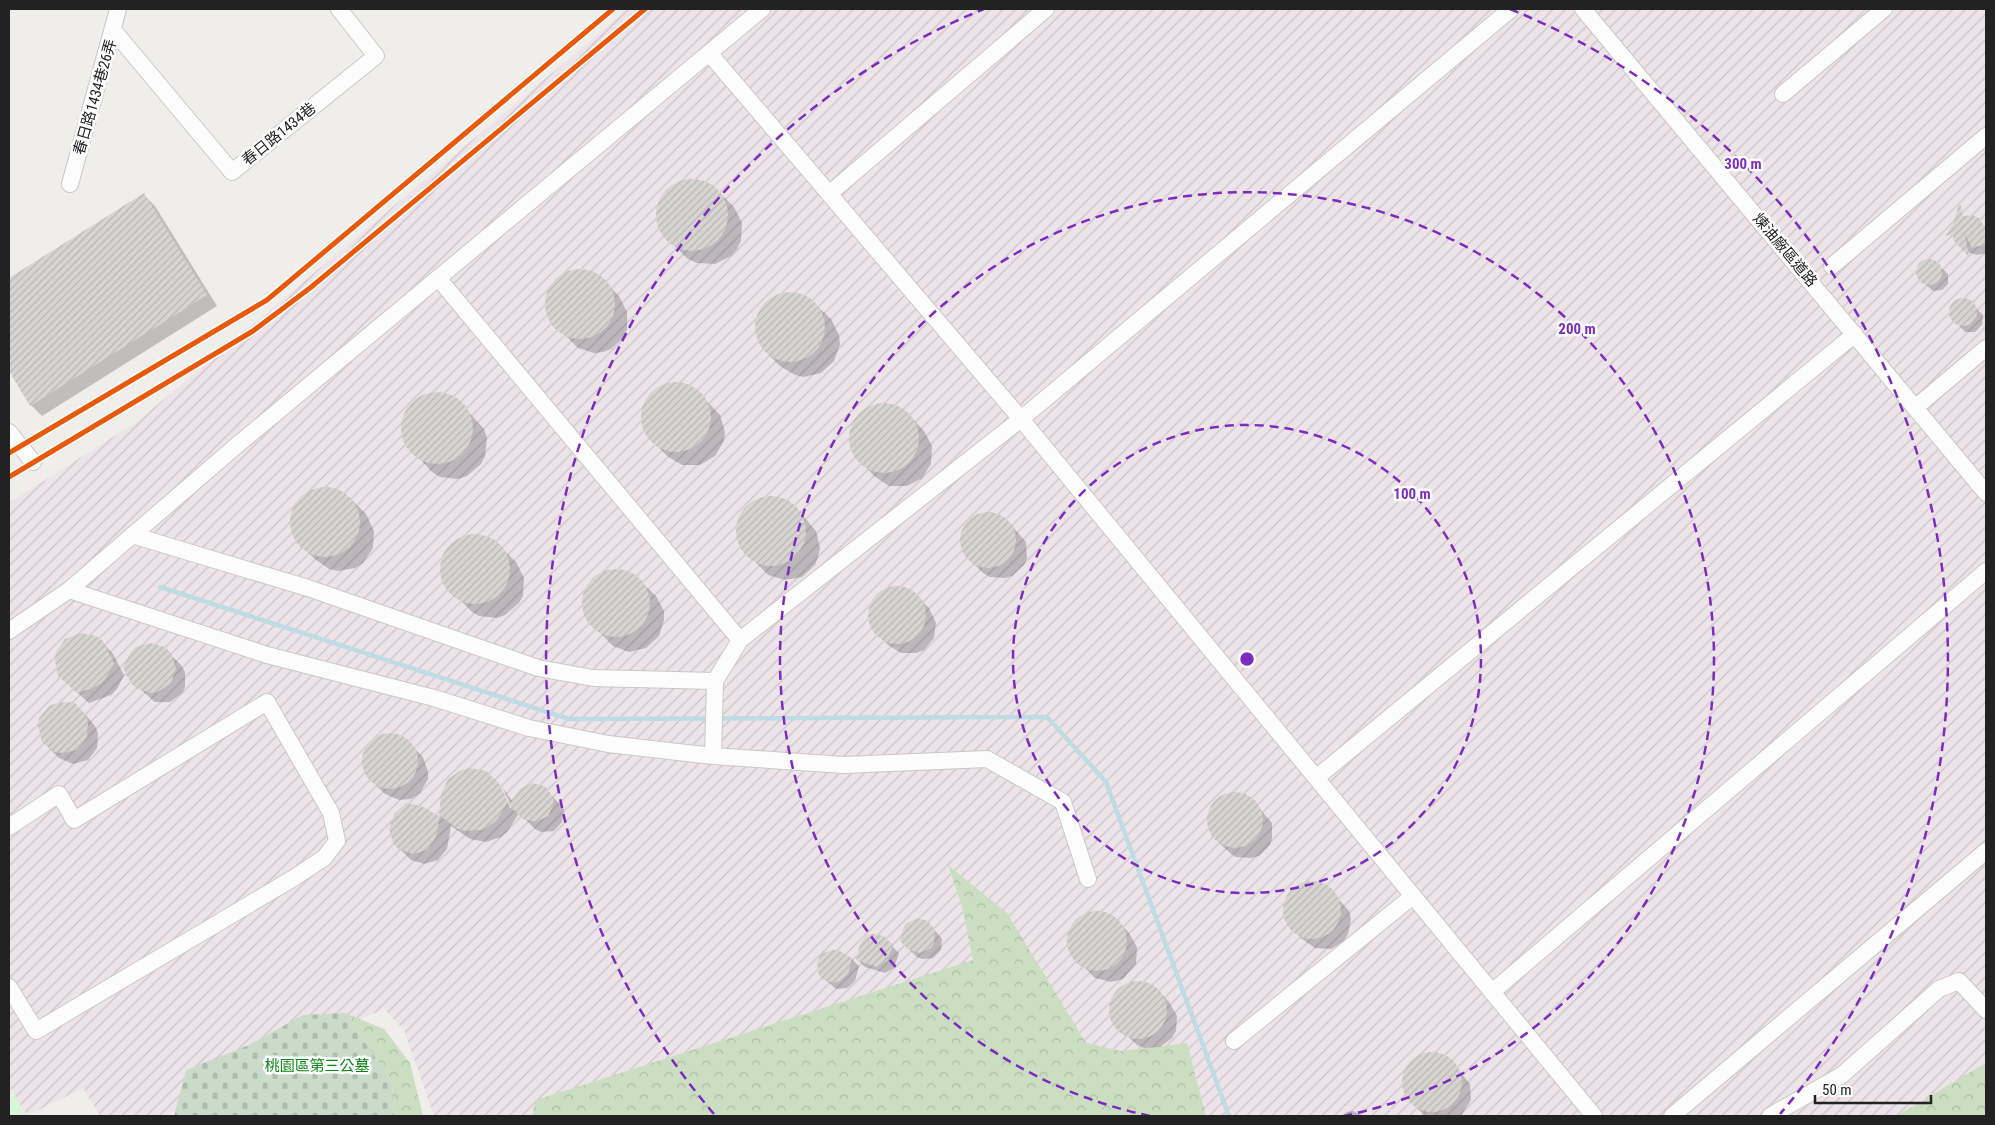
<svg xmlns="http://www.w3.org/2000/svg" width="1995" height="1125" font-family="'Roboto Condensed','Noto Sans TC',sans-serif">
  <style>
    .industrial { fill: url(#industrial-furrows) }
    .forest { fill: url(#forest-crowns) }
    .cemetery { fill: url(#cemetery-stones) }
    .park { fill: #daf5da }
    .shadow { fill: #0003 }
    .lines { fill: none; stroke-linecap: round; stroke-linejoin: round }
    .stream { stroke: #bfdbe3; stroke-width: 4.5 }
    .building { fill: url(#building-hatch) }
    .minor-casing { stroke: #c9c8c7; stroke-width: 18 }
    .minor { stroke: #fdfcfc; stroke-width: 16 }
    .cycleway-casing { stroke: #fff; stroke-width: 8 }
    .cycleway { stroke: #e8590c; stroke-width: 5 }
    .ring { fill: none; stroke: #7b2cbf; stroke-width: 2.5; stroke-dasharray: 9 6 }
    .labels { text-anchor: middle; stroke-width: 5; stroke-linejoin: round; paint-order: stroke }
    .street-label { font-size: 15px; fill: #222; stroke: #fff }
    .park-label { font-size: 15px; fill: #0c8416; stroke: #fff }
    .centre { fill: #7b2cbf; stroke: #fff; stroke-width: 2.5 }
    .ring-label { font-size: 15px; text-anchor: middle; font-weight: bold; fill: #7b2cbf; stroke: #fff; stroke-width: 5; stroke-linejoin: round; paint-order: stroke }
  </style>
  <defs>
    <pattern id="industrial-furrows" width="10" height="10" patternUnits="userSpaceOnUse" patternTransform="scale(1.25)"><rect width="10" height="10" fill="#ede4e9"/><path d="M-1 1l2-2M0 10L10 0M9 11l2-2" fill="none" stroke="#cbc3c8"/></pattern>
    <pattern id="forest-crowns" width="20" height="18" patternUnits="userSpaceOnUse" patternTransform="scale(1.25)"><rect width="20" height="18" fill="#cbdec1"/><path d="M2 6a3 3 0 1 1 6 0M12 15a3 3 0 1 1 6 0" fill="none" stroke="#aebea6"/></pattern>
    <pattern id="cemetery-stones" width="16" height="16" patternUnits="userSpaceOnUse" patternTransform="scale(1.25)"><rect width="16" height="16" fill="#cadbca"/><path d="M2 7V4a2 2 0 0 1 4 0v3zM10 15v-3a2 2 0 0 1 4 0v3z" fill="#adbcad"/></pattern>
    <pattern id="building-hatch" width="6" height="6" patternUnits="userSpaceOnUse" patternTransform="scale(1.25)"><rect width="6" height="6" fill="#d7d4d2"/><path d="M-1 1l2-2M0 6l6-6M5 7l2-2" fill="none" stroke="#b8b6b4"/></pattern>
  </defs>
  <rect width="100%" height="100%" fill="#f0eeeb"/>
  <!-- industrial -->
  <path class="industrial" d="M 628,9 L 1986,9 L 1986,1116 L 434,1116 L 404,1030 L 384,1009 L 353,1022 L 165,1116 L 100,1116 L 83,1088 L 27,1116 L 9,1087 L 9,503 L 138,421 Z"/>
  <!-- forest -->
  <path class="forest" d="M 948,865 L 1007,913 L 1086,1043 L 1121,1051 L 1187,1043 L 1206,1116 L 532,1116 L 536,1100 L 973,960 L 962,906 Z
    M 345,1013 L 384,1029 L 410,1063 L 423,1116 L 394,1116 L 392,1082 Z
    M 1984,1064 L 1986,1067 L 1986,1116 L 1897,1116 Z"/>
  <!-- cemetery -->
  <path class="cemetery" d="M 345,1013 L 392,1082 L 394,1116 L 174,1116 L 186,1070 L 249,1045 L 303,1015 Z"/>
  <!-- park -->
  <path class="park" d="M 9,1087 L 27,1116 L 9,1116 Z"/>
  <!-- shadow -->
  <path class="shadow" d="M 685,180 L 703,181 L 712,185 L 734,207 L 742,223 L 741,241 L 737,249 L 731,256 L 715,264 L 697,263 L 688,259 L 666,238 L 658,222 L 659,204 L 663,195 L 677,183 Z
    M 144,195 L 155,206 L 217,306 L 42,416 L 31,405 L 9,368 L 9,280 Z
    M 1978,219 L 1986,228 L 1986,253 L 1977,255 L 1967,252 L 1953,235 Z
    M 1933,260 L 1948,274 L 1948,284 L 1942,290 L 1933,291 L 1918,277 L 1918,268 L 1924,261 Z
    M 581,271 L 597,276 L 604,281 L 619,296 L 627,312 L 627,329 L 624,337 L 611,349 L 603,352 L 594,353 L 578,348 L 550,320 L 547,312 L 548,295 L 551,287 L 557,280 L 572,272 Z
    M 792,293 L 800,294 L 815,304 L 831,319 L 839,335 L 840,344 L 834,361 L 821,373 L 804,377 L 795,375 L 780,366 L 765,351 L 757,334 L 757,317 L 767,302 L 774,297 Z
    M 1959,300 L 1968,300 L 1983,315 L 1982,325 L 1975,332 L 1965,332 L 1951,316 L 1951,307 Z
    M 675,383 L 684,384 L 699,393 L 720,415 L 725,432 L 724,441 L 715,456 L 700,465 L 682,465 L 667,456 L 646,434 L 642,416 L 643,408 L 652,393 L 667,384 Z
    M 440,393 L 457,399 L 484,429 L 487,438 L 485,456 L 481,464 L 467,476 L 458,479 L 440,477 L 432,472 L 405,443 L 402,434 L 404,416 L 414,401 L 422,396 Z
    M 876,405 L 894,406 L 909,415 L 924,431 L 932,446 L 931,464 L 922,478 L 907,486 L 889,486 L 874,476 L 854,454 L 850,437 L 852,428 L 855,420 L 868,408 Z
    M 327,487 L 336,489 L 351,499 L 366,514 L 374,531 L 373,548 L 363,563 L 355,568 L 338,571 L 329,569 L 315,559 L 299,544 L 292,528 L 291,519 L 297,503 L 303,496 L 310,491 Z
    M 764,498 L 781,499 L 796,508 L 816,531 L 820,548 L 818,557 L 815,565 L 802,577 L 785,580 L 768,575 L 741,547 L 737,529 L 739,521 L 748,506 Z
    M 991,512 L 1005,518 L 1026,542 L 1027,558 L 1024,565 L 1012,576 L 1005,578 L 990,577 L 983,573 L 966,556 L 961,541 L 965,526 L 969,520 L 983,513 Z
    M 469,536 L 486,537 L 494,541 L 516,562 L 524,578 L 523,596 L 519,603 L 505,615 L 497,618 L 479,616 L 472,612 L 445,584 L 441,566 L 447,550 L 461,538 Z
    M 609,570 L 626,571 L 634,575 L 656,596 L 664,611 L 664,620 L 659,636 L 646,648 L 629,652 L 613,646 L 586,618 L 583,609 L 584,592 L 593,578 Z
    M 897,587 L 905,588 L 918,597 L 929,608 L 936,623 L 934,638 L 924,650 L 916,653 L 901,653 L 888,645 L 872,627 L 869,611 L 872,604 L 882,592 Z
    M 102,642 L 113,654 L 124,675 L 117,689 L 111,695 L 89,703 L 71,687 Z
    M 170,654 L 181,665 L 185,672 L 185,687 L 182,693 L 170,702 L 155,702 L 132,682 Z
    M 85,714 L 95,726 L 98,733 L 97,748 L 88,760 L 73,764 L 59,758 L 48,747 L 40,734 L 41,719 Z
    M 385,735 L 400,736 L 406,740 L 423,757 L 428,772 L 428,779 L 420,793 L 411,799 L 399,800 L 385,794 L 368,777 L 363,763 L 364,755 L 371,742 Z
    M 492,777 L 499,784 L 510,808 L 512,807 L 502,787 L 513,802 L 545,788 L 564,809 L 562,822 L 554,831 L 541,832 L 535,829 L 519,813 L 507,832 L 501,837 L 486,842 L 470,839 L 451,826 L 447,849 L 438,860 L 424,864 L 411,860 L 399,848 L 421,807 L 440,818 L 442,794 L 449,780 Z
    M 1229,794 L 1245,795 L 1251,799 L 1272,823 L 1272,838 L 1270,845 L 1259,856 L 1251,858 L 1236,857 L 1230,853 L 1218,842 L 1209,829 L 1208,822 L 1211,807 L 1216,801 Z
    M 1313,882 L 1328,887 L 1349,911 L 1351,919 L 1348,934 L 1344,941 L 1331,949 L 1315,948 L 1302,939 L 1287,921 L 1285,905 L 1287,898 L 1298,886 Z
    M 1095,913 L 1111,916 L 1118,921 L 1129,933 L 1137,947 L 1136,964 L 1123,979 L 1111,982 L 1095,978 L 1072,955 L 1069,939 L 1075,924 L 1088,914 Z
    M 928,922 L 942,939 L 941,950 L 933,958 L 922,959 L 917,957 L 901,941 Z
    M 883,937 L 899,953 L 894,968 L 885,973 L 865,967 L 858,960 Z
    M 852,959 L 859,966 L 855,981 L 847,988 L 836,989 L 820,975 Z
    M 1136,982 L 1151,986 L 1158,990 L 1169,1002 L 1177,1016 L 1176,1031 L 1172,1038 L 1160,1047 L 1144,1048 L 1137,1045 L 1114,1023 L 1111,1008 L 1112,1000 L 1125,985 Z
    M 1434,1053 L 1449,1059 L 1470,1084 L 1471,1100 L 1461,1116 L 1425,1116 L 1408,1099 L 1403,1083 L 1407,1067 L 1418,1056 Z
    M 1353,1111 L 1363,1116 L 1341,1116 L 1347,1112 Z"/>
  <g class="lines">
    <!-- stream -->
    <path class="stream" d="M 160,587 L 569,719 L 1047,717 L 1106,782 L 1229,1116"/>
  </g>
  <!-- building -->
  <path class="building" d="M656 215a36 36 0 1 1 72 0a36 36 0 1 1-72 0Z
    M 144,193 L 207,295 L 30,406 L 9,371 L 9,278 Z
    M 1960,201 L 1963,216 L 1973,215 L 1979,218 L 1985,228 L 1986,244 L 1972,248 L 1965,234 L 1969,257 L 1954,241 L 1952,234 L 1945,236 L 1953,224 Z
    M1916 272a13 13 0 1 1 26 0a13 13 0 1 1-26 0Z
    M545 304a35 35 0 1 1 70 0a35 35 0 1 1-70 0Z
    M755 327a35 35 0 1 1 70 0a35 35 0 1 1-70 0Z
    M1949 312a14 14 0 1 1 28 0a14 14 0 1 1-28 0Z
    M641 417a35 35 0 1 1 70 0a35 35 0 1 1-70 0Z
    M401 428a36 36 0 1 1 72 0a36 36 0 1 1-72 0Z
    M849 438a35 35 0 1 1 70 0a35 35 0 1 1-70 0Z
    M290 522a35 35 0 1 1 70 0a35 35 0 1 1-70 0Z
    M736 531a35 35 0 1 1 70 0a35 35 0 1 1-70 0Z
    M960 540a28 28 0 1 1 56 0a28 28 0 1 1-56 0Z
    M440 569a35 35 0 1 1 70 0a35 35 0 1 1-70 0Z
    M582 603a34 34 0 1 1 68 0a34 34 0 1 1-68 0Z
    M868 615a29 29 0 1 1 58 0a29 29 0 1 1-58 0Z
    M 81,633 L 96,636 L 103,641 L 114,663 L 106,678 L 100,684 L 93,688 L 77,693 L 58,676 L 55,660 L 56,652 L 65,639 Z
    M 151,643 L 165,647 L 171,653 L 176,668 L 171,683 L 158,692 L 151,693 L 136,688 L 131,683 L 123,668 L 130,653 L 136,647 Z
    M 74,702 L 85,714 L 88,721 L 87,737 L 77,750 L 62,753 L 54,752 L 42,742 L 38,726 L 39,718 L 49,706 L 57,703 Z
    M362 761a28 28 0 1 1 56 0a28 28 0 1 1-56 0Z
    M 470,768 L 486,771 L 498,782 L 508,802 L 496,821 L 482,830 L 466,831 L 458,829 L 440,816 L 436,837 L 427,850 L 413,854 L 398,849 L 393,843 L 389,829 L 394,814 L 406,803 L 421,806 L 439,816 L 441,794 L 448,779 L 461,770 Z
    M 532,783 L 545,786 L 553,797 L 554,804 L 548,816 L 536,822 L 523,819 L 509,805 L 520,789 Z
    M1207 820a28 28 0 1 1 56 0a28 28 0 1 1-56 0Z
    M1283 910a29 29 0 1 1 58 0a29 29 0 1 1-58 0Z
    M1067 941a30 30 0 1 1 60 0a30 30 0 1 1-60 0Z
    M 917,918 L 928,921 L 935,931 L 934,943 L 931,948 L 920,953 L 909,950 L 900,941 L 903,929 L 906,924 Z
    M 873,934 L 884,936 L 893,945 L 887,961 L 877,967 L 856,960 L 860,944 L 867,935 Z
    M 832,950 L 838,950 L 852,958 L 848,974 L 840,981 L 834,983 L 823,980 L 819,975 L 817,964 L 821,954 Z
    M1109 1010a29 29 0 1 1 58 0a29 29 0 1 1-58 0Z
    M1402 1082a30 30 0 1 1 60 0a30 30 0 1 1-60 0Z"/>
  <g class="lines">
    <defs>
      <path id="minor" d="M 1583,9 L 1986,493
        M 113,30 L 232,172 L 376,56 L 339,9
        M 709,53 L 1021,419 L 1594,1116
        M 1783,94 L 1884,9
        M 70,184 L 118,9
        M 829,194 L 1046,9
        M 1832,266 L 1986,136
        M 438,278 L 740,640
        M 1916,407 L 1986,348
        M 9,432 L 33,462
        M 132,535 L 308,588 L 538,668 L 593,678 L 715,681
        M 69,590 L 267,655 L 434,698 L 529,728 L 608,744 L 713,756 L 844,765 L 987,759 L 1063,802 L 1088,879
        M 9,631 L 69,590 L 236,446 L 762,9
        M 713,756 L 715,681 L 740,640 L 1021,419 L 1511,9
        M 1316,778 L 1855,334
        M 9,827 L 59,794 L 74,820 L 267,702 L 331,813 L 337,841 L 324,858 L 292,879 L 36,1031 L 9,987
        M 1492,992 L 1986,571
        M 1234,1041 L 1413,896
        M 1672,1116 L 1986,851
        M 1770,1116 L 1842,1075 L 1939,989 L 1959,981 L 1986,1010"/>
    </defs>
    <!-- minor casing -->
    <use href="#minor" class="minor-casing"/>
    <!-- minor -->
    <use href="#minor" class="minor"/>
    <defs>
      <path id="cycleway" d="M 9,453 L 267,300 L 613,9
        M 9,477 L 253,331 L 310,288 L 645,9"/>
    </defs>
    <!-- cycleway casing -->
    <use href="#cycleway" class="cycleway-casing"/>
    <!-- cycleway -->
    <use href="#cycleway" class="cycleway"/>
  </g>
  <!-- distance rings -->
  <g class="ring">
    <circle cx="1247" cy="659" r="234"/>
    <path d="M1150 1116A467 467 0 1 1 1344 1116"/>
    <path d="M714 1114A701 701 0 0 1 984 9M1510 9A701 701 0 0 1 1780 1114"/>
  </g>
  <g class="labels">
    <!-- street labels -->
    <g class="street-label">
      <text transform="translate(95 97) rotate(-74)" y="5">春日路1434巷26弄</text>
      <text transform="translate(279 134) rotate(-39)" y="5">春日路1434巷</text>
      <text transform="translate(1785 250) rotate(50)" y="5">煉油廠區道路</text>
    </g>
    <!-- park labels -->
    <g class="park-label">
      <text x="317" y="1071">桃園區第三公墓</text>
    </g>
  </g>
  <circle cx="1247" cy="659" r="8" class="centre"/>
  <g class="ring-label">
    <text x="1743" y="169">300 m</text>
    <text x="1577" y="334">200 m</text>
    <text x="1412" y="499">100 m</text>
  </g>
  <!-- border -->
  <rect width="1995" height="1125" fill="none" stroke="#222222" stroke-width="20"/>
  <!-- scale -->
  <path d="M1815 1095v8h116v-8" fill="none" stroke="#222222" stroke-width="2.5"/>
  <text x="1822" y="1095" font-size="15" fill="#222222" stroke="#ffffff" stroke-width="4" paint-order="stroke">50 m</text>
</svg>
